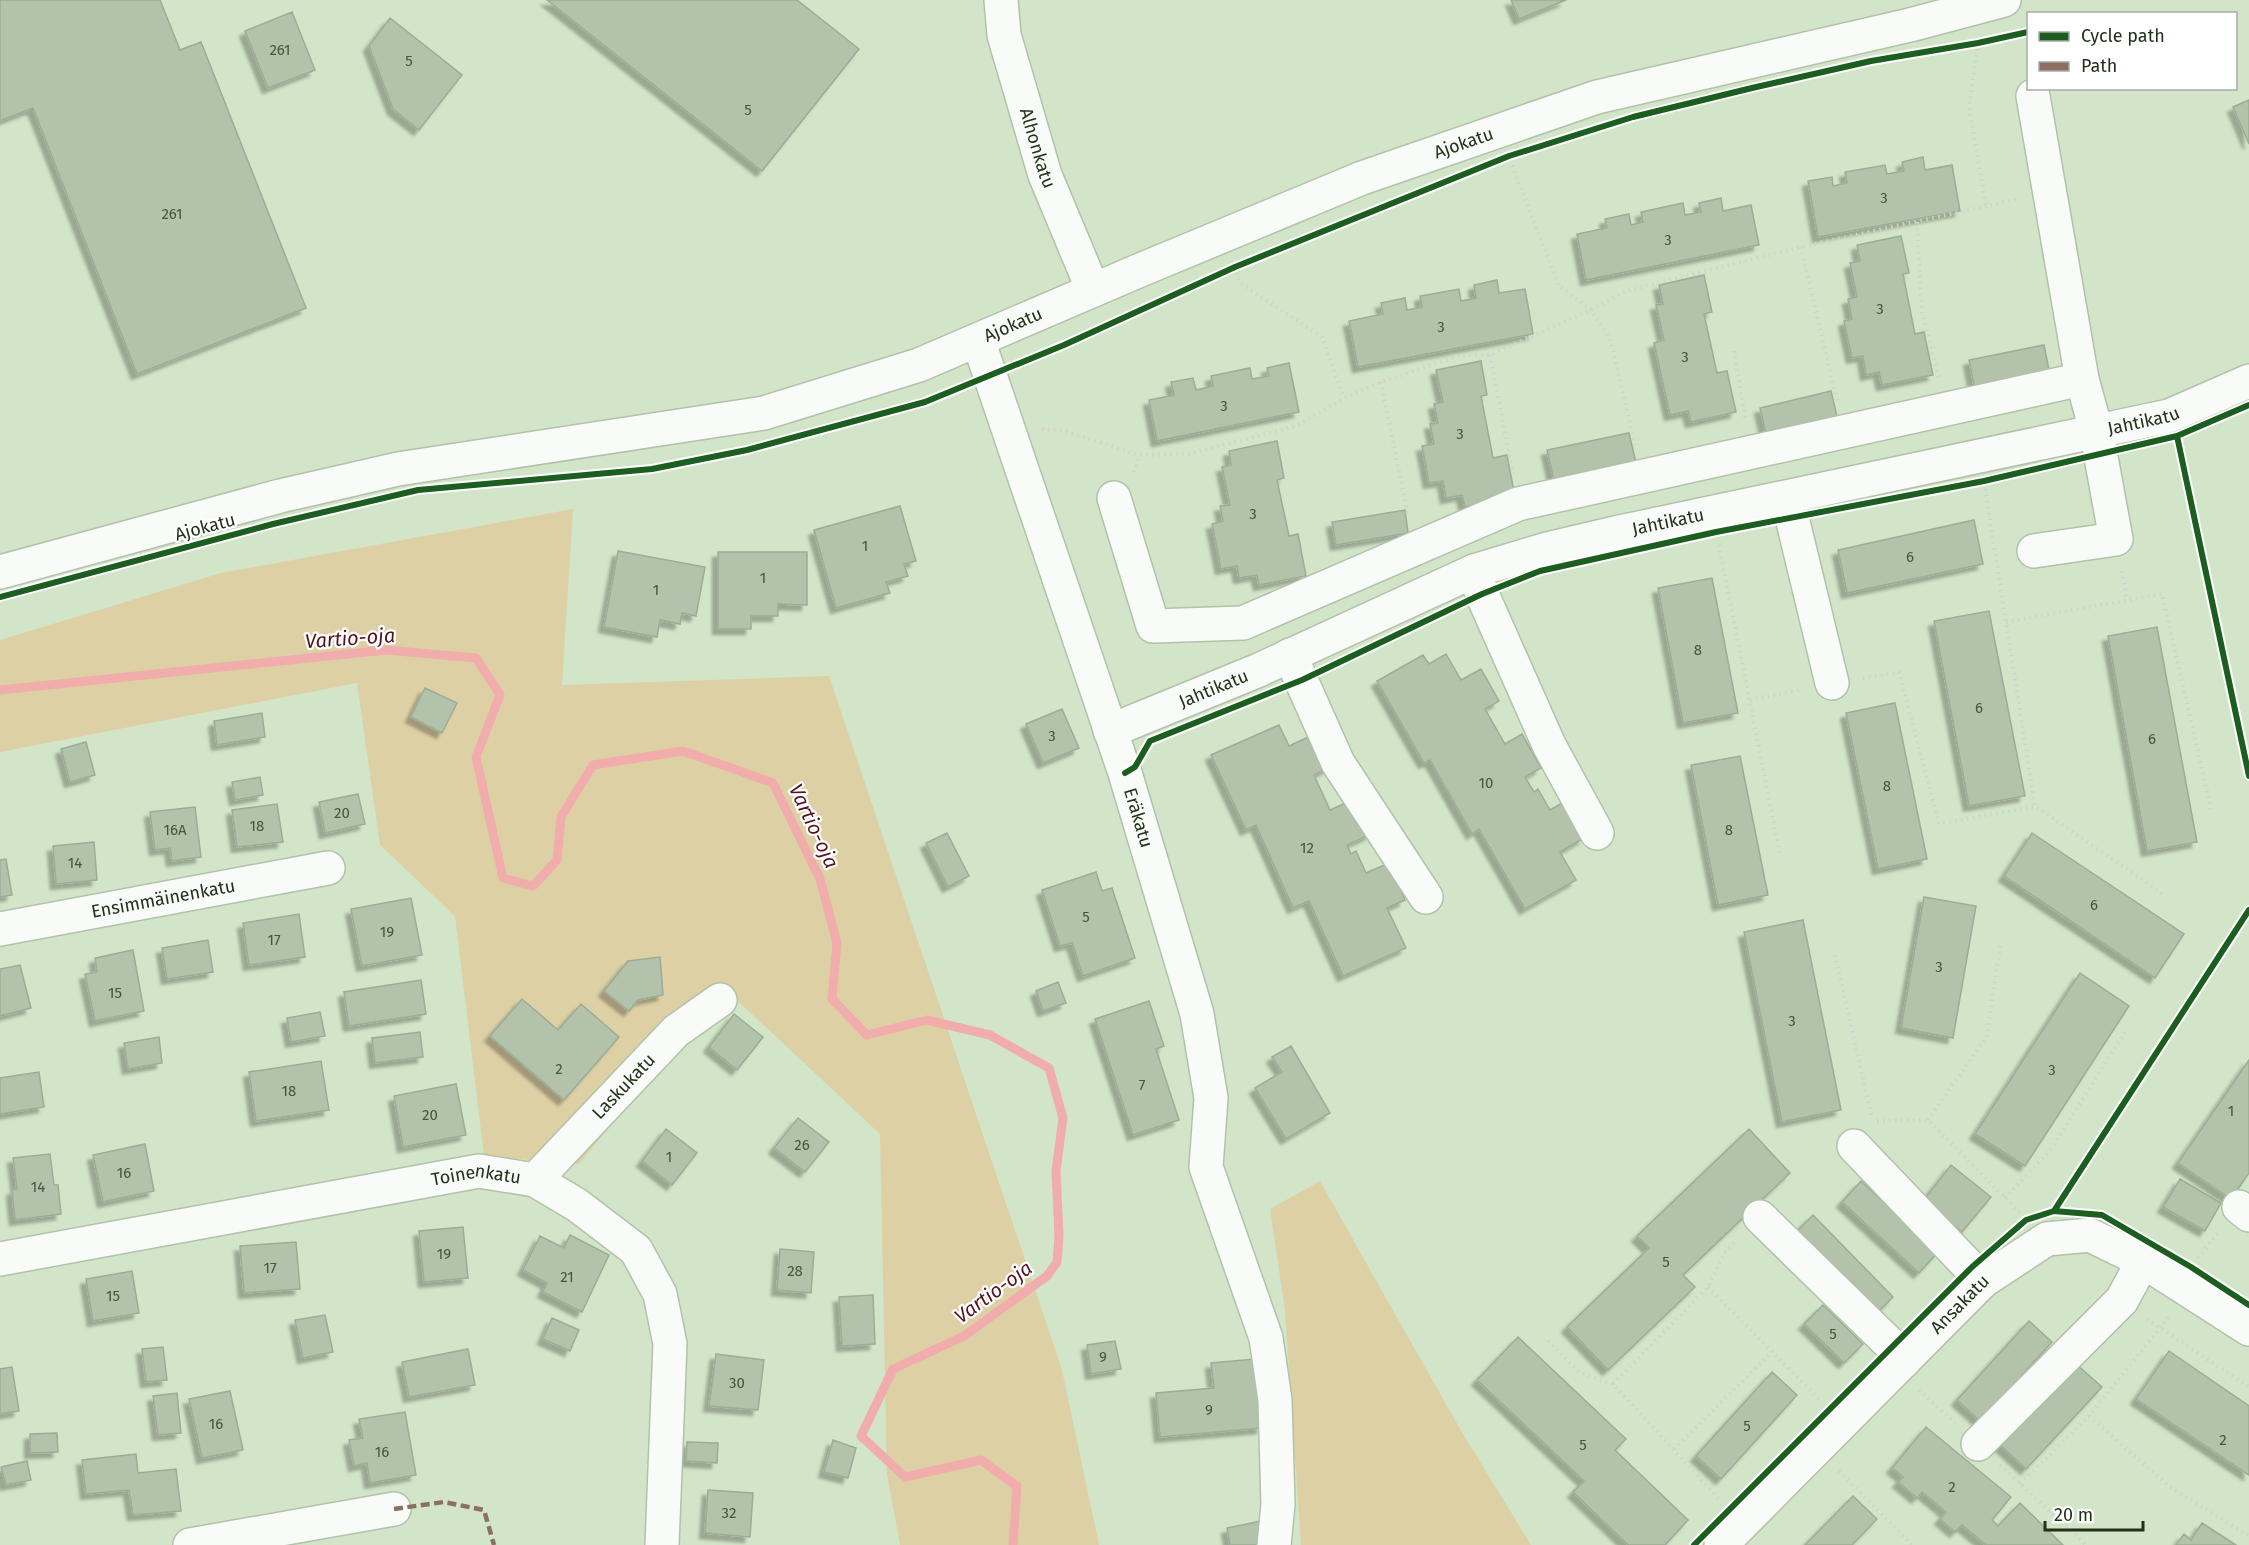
<svg xmlns="http://www.w3.org/2000/svg" width="2249" height="1545" font-family="'Fira Sans',sans-serif">
  <style>
    .green { fill: #ddd0a5 }
    .lines { fill: none; stroke-linecap: round; stroke-linejoin: round }
    .stream { stroke: #f1adab; stroke-width: 9 }
    .building { fill: #b3c2ab; stroke: #9dac95; stroke-width: 1.5; filter: url(#shadow) }
    .minor-casing { stroke: #b2c2aa; stroke-width: 36 }
    .path { stroke: #ced4cb; stroke-width: 4; stroke-dasharray: 1.5 4.5; stroke-linecap: butt }
    .minor { stroke: #f8fbf7; stroke-width: 33 }
    .quiet { stroke: #8d6e63; stroke-width: 4.5; stroke-dasharray: 9 4.5; stroke-linecap: butt }
    .cycleway-casing { stroke: #fff; stroke-width: 10 }
    .cycleway { stroke: #1b5e20; stroke-width: 6 }
    .labels { text-anchor: middle; stroke-width: 4.5; stroke-linejoin: round; paint-order: stroke }
    .number-label { font-size: 15px; fill: #47543f }
    .street-label { font-size: 18px; fill: #23301b; stroke: #fff }
    .water-label { font-size: 20px; font-style: italic; fill: #52121e; stroke: #fff }
  </style>
  <defs>
    <filter id="shadow"><feDropShadow dx="-5.5" dy="5.5" stdDeviation="1.5" flood-color="#0004"/></filter>
  </defs>
  <rect width="100%" height="100%" fill="#d2e5c8"/>
  <!-- green -->
  <path class="green" d="M 573,509 L 562,685 L 829,676 L 1062,1370 L 1099,1545 L 900,1545 L 887,1474 L 880,1134 L 724,988 L 579,1164 L 484,1156 L 455,916 L 380,845 L 357,683 L 0,752 L 0,640 L 221,573 Z
    M 1320,1181 L 1460,1429 L 1531,1545 L 1301,1545 L 1285,1310 L 1270,1209 Z"/>
  <g class="lines">
    <!-- stream -->
    <path class="stream" d="M 0,690 L 386,650 L 476,658 L 500,695 L 476,757 L 503,878 L 533,886 L 557,860 L 561,817 L 593,765 L 683,751 L 773,783 L 820,879 L 837,943 L 832,999 L 867,1035 L 927,1020 L 990,1035 L 1049,1068 L 1063,1118 L 1056,1171 L 1059,1235 L 1057,1262 L 1047,1276 L 964,1336 L 893,1369 L 861,1436 L 905,1477 L 981,1460 L 1017,1486 L 1013,1545"/>
  </g>
  <!-- building -->
  <path class="building" d="M 0,0 L 160,0 L 180,50 L 201,42 L 306,308 L 137,374 L 33,108 L 0,121 Z
    M 547,0 L 797,0 L 859,49 L 762,171 Z
    M 1511,0 L 1566,0 L 1519,19 Z
    M 292,12 L 315,70 L 268,88 L 245,31 Z
    M 390,18 L 462,75 L 419,130 L 393,109 L 369,46 Z
    M 2249,100 L 2249,144 L 2233,107 Z
    M 1923,157 L 1925,170 L 1952,165 L 1960,211 L 1818,237 L 1808,181 L 1832,177 L 1833,186 L 1847,183 L 1845,172 L 1885,165 L 1887,174 L 1904,171 L 1902,162 Z
    M 1721,198 L 1723,211 L 1751,205 L 1759,245 L 1586,280 L 1577,234 L 1607,228 L 1605,219 L 1629,214 L 1631,225 L 1643,222 L 1641,212 L 1683,203 L 1685,215 L 1701,212 L 1699,203 Z
    M 1901,236 L 1909,273 L 1903,274 L 1915,334 L 1924,332 L 1933,375 L 1882,385 L 1879,372 L 1866,375 L 1863,356 L 1852,358 L 1844,321 L 1852,319 L 1848,299 L 1857,297 L 1850,263 L 1860,261 L 1857,245 Z
    M 1704,275 L 1712,312 L 1704,314 L 1717,373 L 1727,371 L 1736,412 L 1691,422 L 1688,411 L 1670,415 L 1654,343 L 1664,340 L 1656,305 L 1663,304 L 1659,285 Z
    M 1497,280 L 1499,293 L 1525,289 L 1533,334 L 1358,367 L 1349,321 L 1383,314 L 1381,303 L 1405,298 L 1407,310 L 1422,307 L 1420,296 L 1459,289 L 1461,301 L 1476,298 L 1474,285 Z
    M 2044,345 L 2050,375 L 1975,390 L 1969,360 Z
    M 1481,361 L 1487,395 L 1481,396 L 1493,458 L 1507,455 L 1515,497 L 1465,507 L 1462,495 L 1446,498 L 1443,481 L 1429,483 L 1422,446 L 1434,444 L 1430,424 L 1438,423 L 1434,404 L 1443,402 L 1436,370 Z
    M 1289,363 L 1299,412 L 1157,441 L 1149,400 L 1174,395 L 1171,382 L 1193,378 L 1196,390 L 1213,386 L 1211,376 L 1250,368 L 1252,379 L 1269,376 L 1267,368 Z
    M 1831,391 L 1839,425 L 1768,442 L 1760,408 Z
    M 1629,433 L 1637,467 L 1555,485 L 1547,450 Z
    M 1277,441 L 1284,478 L 1277,480 L 1289,536 L 1298,534 L 1306,576 L 1259,585 L 1257,575 L 1239,578 L 1237,566 L 1221,569 L 1212,524 L 1223,521 L 1220,506 L 1230,505 L 1222,467 L 1231,465 L 1229,451 Z
    M 900,506 L 916,561 L 904,564 L 908,576 L 886,582 L 890,593 L 836,608 L 814,530 Z
    M 1405,510 L 1408,533 L 1336,545 L 1332,522 Z
    M 1974,520 L 1983,564 L 1847,593 L 1838,550 Z
    M 618,551 L 705,567 L 696,616 L 682,613 L 680,624 L 660,620 L 657,637 L 604,627 Z
    M 718,552 L 807,552 L 807,605 L 778,604 L 778,616 L 751,616 L 751,629 L 718,629 Z
    M 1712,578 L 1738,713 L 1683,723 L 1658,588 Z
    M 1989,611 L 2025,796 L 1969,806 L 1934,621 Z
    M 2157,627 L 2197,842 L 2147,851 L 2108,636 Z
    M 1446,654 L 1461,680 L 1481,669 L 1499,701 L 1485,709 L 1505,744 L 1522,734 L 1541,768 L 1525,777 L 1534,792 L 1538,789 L 1550,810 L 1564,802 L 1584,838 L 1560,852 L 1576,880 L 1525,909 L 1479,829 L 1472,834 L 1430,760 L 1424,763 L 1377,681 L 1423,655 L 1429,664 Z
    M 425,688 L 457,703 L 442,733 L 411,717 Z
    M 1895,703 L 1927,859 L 1878,869 L 1846,713 Z
    M 1062,709 L 1079,748 L 1043,763 L 1026,724 Z
    M 262,713 L 265,737 L 217,745 L 214,721 Z
    M 1279,725 L 1289,746 L 1315,734 L 1330,767 L 1314,775 L 1330,810 L 1355,799 L 1371,834 L 1347,845 L 1351,854 L 1356,851 L 1366,873 L 1389,863 L 1405,900 L 1387,908 L 1406,948 L 1343,976 L 1309,901 L 1293,908 L 1256,825 L 1246,830 L 1211,755 Z
    M 86,742 L 95,775 L 70,782 L 61,749 Z
    M 1740,756 L 1768,895 L 1718,905 L 1691,765 Z
    M 260,777 L 263,795 L 235,800 L 232,782 Z
    M 358,794 L 365,824 L 325,833 L 319,802 Z
    M 277,804 L 283,842 L 237,847 L 232,810 Z
    M 195,807 L 201,857 L 172,861 L 170,848 L 155,850 L 150,812 Z
    M 947,833 L 969,876 L 948,887 L 926,843 Z
    M 2032,833 L 2184,934 L 2155,978 L 2004,876 Z
    M 94,842 L 97,880 L 56,884 L 53,846 Z
    M 6,859 L 12,895 L 0,897 L 0,860 Z
    M 1096,872 L 1102,891 L 1112,888 L 1135,958 L 1083,976 L 1072,943 L 1060,946 L 1042,890 Z
    M 1924,897 L 1976,906 L 1953,1038 L 1901,1028 Z
    M 411,898 L 422,955 L 362,966 L 351,909 Z
    M 299,914 L 305,957 L 249,965 L 243,923 Z
    M 1803,920 L 1841,1110 L 1782,1122 L 1744,932 Z
    M 208,940 L 213,972 L 167,979 L 162,948 Z
    M 133,950 L 144,1011 L 95,1021 L 85,974 L 97,972 L 95,958 Z
    M 660,957 L 663,995 L 638,1000 L 629,1011 L 604,991 L 628,961 Z
    M 20,965 L 31,1008 L 0,1016 L 0,969 Z
    M 2080,973 L 2129,1006 L 2025,1166 L 1975,1134 Z
    M 421,980 L 426,1014 L 349,1026 L 344,992 Z
    M 1058,982 L 1066,1003 L 1043,1011 L 1036,991 Z
    M 522,999 L 558,1030 L 581,1004 L 619,1037 L 564,1100 L 490,1036 Z
    M 1149,1001 L 1164,1046 L 1156,1049 L 1179,1120 L 1133,1135 L 1095,1019 Z
    M 320,1012 L 325,1036 L 291,1042 L 287,1018 Z
    M 734,1014 L 763,1037 L 737,1070 L 709,1047 Z
    M 420,1032 L 423,1057 L 375,1063 L 372,1038 Z
    M 159,1037 L 162,1063 L 128,1069 L 124,1043 Z
    M 1291,1046 L 1330,1113 L 1286,1139 L 1255,1088 L 1282,1072 L 1272,1057 Z
    M 2249,1060 L 2249,1173 L 2231,1199 L 2178,1163 Z
    M 321,1061 L 329,1110 L 256,1121 L 249,1072 Z
    M 39,1072 L 44,1107 L 0,1114 L 0,1078 Z
    M 456,1084 L 466,1135 L 403,1147 L 394,1096 Z
    M 798,1118 L 829,1142 L 805,1172 L 774,1148 Z
    M 666,1129 L 697,1153 L 672,1185 L 642,1161 Z
    M 1749,1129 L 1790,1173 L 1683,1275 L 1695,1287 L 1608,1370 L 1567,1327 L 1649,1248 L 1637,1236 Z
    M 145,1144 L 154,1191 L 103,1202 L 93,1155 Z
    M 50,1154 L 54,1185 L 58,1185 L 61,1214 L 15,1220 L 12,1190 L 17,1189 L 13,1158 Z
    M 1951,1165 L 1991,1197 L 1962,1232 L 1923,1201 Z
    M 2180,1179 L 2221,1203 L 2205,1231 L 2163,1207 Z
    M 1861,1181 L 1938,1252 L 1919,1273 L 1842,1202 Z
    M 1813,1215 L 1893,1297 L 1873,1317 L 1793,1235 Z
    M 463,1227 L 468,1278 L 424,1282 L 419,1231 Z
    M 570,1235 L 609,1255 L 582,1312 L 543,1292 L 547,1283 L 523,1270 L 540,1236 L 564,1248 Z
    M 296,1242 L 300,1289 L 244,1293 L 240,1246 Z
    M 780,1249 L 814,1252 L 811,1293 L 777,1290 Z
    M 132,1271 L 139,1313 L 93,1321 L 86,1279 Z
    M 873,1295 L 875,1344 L 842,1346 L 839,1297 Z
    M 1823,1305 L 1863,1344 L 1844,1363 L 1804,1324 Z
    M 325,1315 L 333,1352 L 303,1358 L 295,1320 Z
    M 552,1318 L 579,1330 L 570,1351 L 543,1339 Z
    M 2029,1321 L 2052,1342 L 1980,1421 L 1957,1400 Z
    M 1518,1337 L 1626,1439 L 1615,1450 L 1688,1520 L 1665,1545 L 1628,1545 L 1573,1492 L 1584,1481 L 1477,1380 Z
    M 1115,1341 L 1121,1369 L 1091,1374 L 1087,1345 Z
    M 163,1347 L 167,1380 L 146,1382 L 142,1349 Z
    M 468,1349 L 475,1385 L 409,1397 L 402,1362 Z
    M 2169,1351 L 2249,1406 L 2249,1475 L 2136,1399 Z
    M 716,1354 L 764,1360 L 758,1410 L 709,1406 Z
    M 1255,1359 L 1262,1428 L 1160,1437 L 1156,1393 L 1214,1388 L 1211,1363 Z
    M 2075,1363 L 2102,1387 L 2026,1469 L 2000,1445 Z
    M 12,1367 L 19,1411 L 0,1414 L 0,1369 Z
    M 1772,1372 L 1797,1395 L 1721,1479 L 1696,1456 Z
    M 230,1391 L 243,1450 L 202,1458 L 189,1399 Z
    M 177,1393 L 181,1433 L 158,1435 L 153,1396 Z
    M 405,1412 L 416,1475 L 370,1483 L 367,1463 L 354,1466 L 349,1440 L 363,1438 L 359,1419 Z
    M 1926,1427 L 2011,1497 L 1992,1520 L 1998,1526 L 2020,1503 L 2063,1545 L 1986,1545 L 1962,1525 L 1955,1532 L 1940,1519 L 1946,1512 L 1922,1492 L 1917,1498 L 1898,1482 L 1903,1477 L 1892,1468 Z
    M 57,1433 L 58,1452 L 30,1453 L 30,1434 Z
    M 833,1440 L 856,1448 L 848,1478 L 824,1472 Z
    M 687,1442 L 718,1443 L 717,1463 L 686,1461 Z
    M 136,1454 L 138,1473 L 176,1469 L 181,1511 L 133,1515 L 129,1490 L 86,1494 L 82,1460 Z
    M 27,1461 L 31,1480 L 6,1485 L 1,1467 Z
    M 708,1490 L 753,1493 L 750,1537 L 705,1533 Z
    M 1853,1496 L 1877,1519 L 1852,1545 L 1805,1545 Z
    M 1262,1521 L 1267,1545 L 1230,1545 L 1227,1528 Z
    M 2202,1523 L 2236,1545 L 2176,1545 L 2184,1534 L 2191,1540 Z"/>
  <g class="lines">
    <defs>
      <g id="minor">
        <path id="s1" d="M 1001,0 L 1004,35 L 1045,175 L 1093,290"/>
        <path d="M 2033,96 L 2082,379 L 2096,430 L 2116,539 L 2034,551"/>
        <path id="s2" d="M 978,340 L 1125,773 L 1197,1014 L 1211,1098 L 1206,1167 L 1266,1338 L 1275,1400 L 1278,1504 L 1274,1545"/>
        <path d="M 1787,497 L 1832,683"/>
        <path d="M 1114,498 L 1153,626 L 1243,623 L 1518,504 L 2082,379"/>
        <path d="M 1474,571 L 1482,594 L 1549,745 L 1597,833"/>
        <path id="s3" d="M 0,572 L 280,496 L 398,469 L 764,413 L 919,365 L 1138,271 L 1362,178 L 1597,97 L 1910,25 L 2004,0"/>
        <path d="M 1290,655 L 1338,763 L 1426,897"/>
        <path id="s4" d="M 1110,731 L 1259,670 L 1474,571 L 1547,549 L 1615,533 L 2169,416 L 2249,381"/>
        <path id="s5" d="M 0,929 L 328,868"/>
        <path d="M 1854,1146 L 1983,1281"/>
        <path id="s6" d="M 535,1180 L 676,1031 L 720,1000"/>
        <path d="M 2239,1207 L 2249,1215"/>
        <path d="M 1760,1217 L 1893,1347 L 1904,1361"/>
        <path id="s7" d="M 0,1259 L 479,1171 L 535,1180 L 577,1205 L 636,1250 L 660,1294 L 670,1344 L 662,1545"/>
        <path d="M 1978,1444 L 2122,1300 L 2143,1261"/>
        <path d="M 190,1545 L 394,1509"/>
        <path id="s8" d="M 1721,1545 L 1983,1281 L 2047,1239 L 2090,1235 L 2143,1261 L 2249,1329"/>
      </g>
    </defs>
    <!-- minor casing -->
    <use href="#minor" class="minor-casing"/>
    <!-- path -->
    <path class="path" d="M 1978,43 L 1969,107 L 1986,206
      M 1510,160 L 1559,286 L 1591,310 L 1610,338 L 1635,445
      M 1917,222 L 1922,312 L 1939,378
      M 1801,247 L 1837,401
      M 1235,267 L 1240,283 L 1322,337 L 1344,398
      M 1734,351 L 1746,422
      M 1490,355 L 1513,474
      M 1381,382 L 1408,516
      M 1042,429 L 1065,431 L 1139,455 L 1188,454 L 1296,426 L 1344,398 L 1381,382 L 1460,355 L 1490,355 L 1591,310 L 1626,291 L 1801,247 L 2019,199
      M 1134,472 L 1139,455
      M 1985,489 L 2035,806
      M 1719,545 L 1780,855
      M 2122,571 L 2127,600
      M 2006,622 L 2162,594 L 2211,809
      M 1863,678 L 1899,672 L 1939,824 L 2035,806 L 2166,896
      M 1750,700 L 1799,690
      M 1835,955 L 1872,1118
      M 1928,1120 L 1987,1036 L 2000,946
      M 1877,1121 L 1928,1120 L 2024,1217
      M 2005,1198 L 2052,1148 L 2126,1030
      M 2198,1258 L 2218,1233
      M 1708,1287 L 1819,1399
      M 2147,1319 L 2249,1387
      M 1548,1341 L 1579,1372 L 1613,1384 L 1720,1500
      M 1613,1384 L 1708,1287 L 1724,1254 L 1737,1240
      M 1919,1390 L 1955,1423
      M 2089,1416 L 2170,1487 L 2249,1536
      M 1674,1449 L 1772,1352
      M 2000,1465 L 2086,1545
      M 1839,1471 L 1912,1545
      M 2020,1484 L 2089,1416 L 2169,1317"/>
    <!-- minor -->
    <use href="#minor" class="minor"/>
    <!-- quiet -->
    <path class="quiet" d="M 394,1509 L 444,1502 L 484,1510 L 494,1545"/>
    <defs>
      <path id="cycleway" d="M 2177,436 L 2249,776
        M 0,597 L 273,524 L 418,490 L 652,469 L 747,450 L 925,402 L 1064,345 L 1235,267 L 1509,156 L 1633,117 L 1752,88 L 1871,61 L 1978,43 L 2028,32
        M 1125,773 L 1135,767 L 1150,741 L 1302,680 L 1482,594 L 1540,571 L 1716,532 L 1984,481 L 2177,436 L 2249,405
        M 2054,1211 L 2249,910
        M 1694,1545 L 1972,1267 L 2026,1220 L 2054,1211 L 2102,1215 L 2191,1267 L 2249,1305"/>
    </defs>
    <!-- cycleway casing -->
    <use href="#cycleway" class="cycleway-casing"/>
    <!-- cycleway -->
    <use href="#cycleway" class="cycleway"/>
  </g>
  <g class="labels">
    <!-- number labels -->
    <g class="number-label">
      <text x="280" y="55">261</text>
      <text x="409" y="66">5</text>
      <text x="748" y="115">5</text>
      <text x="1884" y="203">3</text>
      <text x="172" y="219">261</text>
      <text x="1668" y="245">3</text>
      <text x="1880" y="314">3</text>
      <text x="1441" y="332">3</text>
      <text x="1685" y="362">3</text>
      <text x="1224" y="411">3</text>
      <text x="1460" y="439">3</text>
      <text x="1253" y="519">3</text>
      <text x="865" y="551">1</text>
      <text x="1910" y="562">6</text>
      <text x="763" y="583">1</text>
      <text x="656" y="595">1</text>
      <text x="1698" y="655">8</text>
      <text x="1979" y="713">6</text>
      <text x="1052" y="741">3</text>
      <text x="2152" y="744">6</text>
      <text x="1486" y="788">10</text>
      <text x="1887" y="791">8</text>
      <text x="342" y="818">20</text>
      <text x="257" y="831">18</text>
      <text x="175" y="835">16A</text>
      <text x="1729" y="835">8</text>
      <text x="1307" y="853">12</text>
      <text x="75" y="868">14</text>
      <text x="2094" y="910">6</text>
      <text x="1086" y="922">5</text>
      <text x="387" y="937">19</text>
      <text x="274" y="945">17</text>
      <text x="1939" y="972">3</text>
      <text x="115" y="998">15</text>
      <text x="1792" y="1026">3</text>
      <text x="559" y="1074">2</text>
      <text x="2052" y="1075">3</text>
      <text x="1142" y="1090">7</text>
      <text x="289" y="1096">18</text>
      <text x="2231" y="1116">1</text>
      <text x="430" y="1120">20</text>
      <text x="802" y="1150">26</text>
      <text x="669" y="1162">1</text>
      <text x="124" y="1178">16</text>
      <text x="38" y="1192">14</text>
      <text x="444" y="1259">19</text>
      <text x="1666" y="1267">5</text>
      <text x="270" y="1273">17</text>
      <text x="795" y="1276">28</text>
      <text x="567" y="1282">21</text>
      <text x="113" y="1301">15</text>
      <text x="1833" y="1339">5</text>
      <text x="1103" y="1362">9</text>
      <text x="737" y="1388">30</text>
      <text x="1209" y="1415">9</text>
      <text x="216" y="1429">16</text>
      <text x="1747" y="1431">5</text>
      <text x="2223" y="1445">2</text>
      <text x="1583" y="1450">5</text>
      <text x="382" y="1457">16</text>
      <text x="1952" y="1492">2</text>
      <text x="729" y="1518">32</text>
    </g>
    <!-- street labels -->
    <g class="street-label">
      <text dy="6" stroke="none"><textPath href="#s3" startOffset="1532">Ajokatu</textPath></text>
      <text dy="6" stroke="none"><textPath href="#s1" startOffset="153">Alhonkatu</textPath></text>
      <text dy="6" stroke="none"><textPath href="#s3" startOffset="1046">Ajokatu</textPath></text>
      <text dy="6" stroke="none"><textPath href="#s4" startOffset="1084">Jahtikatu</textPath></text>
      <text dy="6" stroke="none"><textPath href="#s4" startOffset="598">Jahtikatu</textPath></text>
      <text transform="translate(205 527) rotate(-15)" y="6">Ajokatu</text>
      <text dy="6" stroke="none"><textPath href="#s4" startOffset="112">Jahtikatu</textPath></text>
      <text dy="6" stroke="none"><textPath href="#s2" startOffset="504">Eräkatu</textPath></text>
      <text dy="6" stroke="none"><textPath href="#s5" startOffset="166">Ensimmäinenkatu</textPath></text>
      <text dy="6" stroke="none"><textPath href="#s6" startOffset="129">Laskukatu</textPath></text>
      <text dy="6" stroke="none"><textPath href="#s7" startOffset="484">Toinenkatu</textPath></text>
      <text dy="6" stroke="none"><textPath href="#s8" startOffset="339">Ansakatu</textPath></text>
    </g>
    <!-- water labels -->
    <g class="water-label">
      <text transform="translate(350 638) rotate(-4)" y="7">Vartio-oja</text>
      <text transform="translate(814 826) rotate(65)" y="7">Vartio-oja</text>
      <text transform="translate(993 1292) rotate(-36)" y="7">Vartio-oja</text>
    </g>
  </g>
  <!-- legend -->
  <rect x="2027" y="12" width="210" height="78" fill="#ffffff" stroke="#a7aca4" stroke-width="1.5"/>
  <rect x="2039" y="32" width="30" height="9" fill="#1b5e20" stroke="#a7aca4" stroke-width="1.5"/>
  <text x="2081" y="42" font-size="18" fill="#23301b">Cycle path</text>
  <rect x="2039" y="62" width="30" height="9" fill="#8d6e63" stroke="#a7aca4" stroke-width="1.5"/>
  <text x="2081" y="72" font-size="18" fill="#23301b">Path</text>
  <!-- scale -->
  <path d="M2045 1521v9h98v-9" fill="none" stroke="#23301b" stroke-width="3"/>
  <text x="2054" y="1521" font-size="18" fill="#23301b" stroke="#ffffff" stroke-width="4.5" paint-order="stroke">20 m</text>
</svg>
